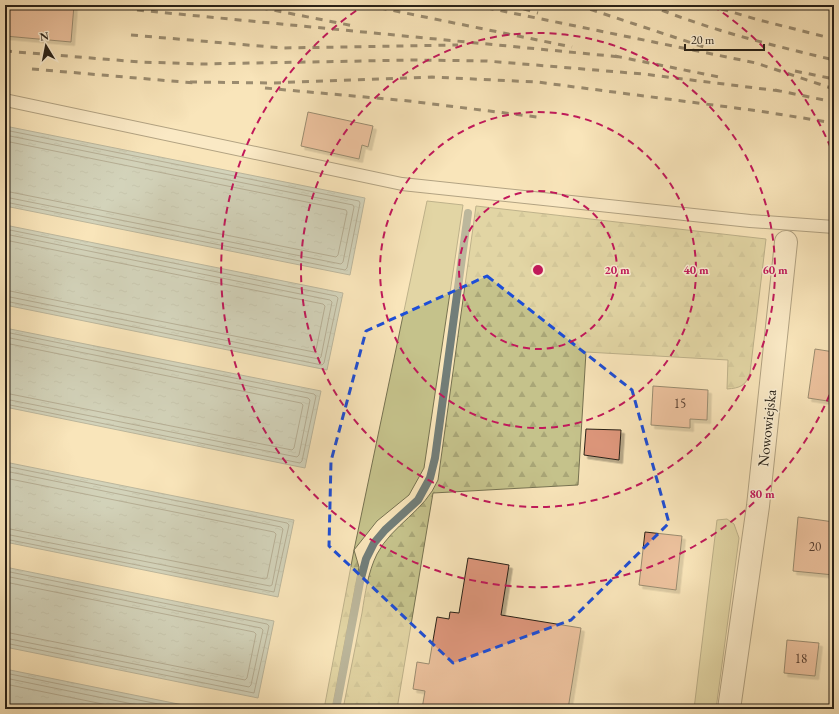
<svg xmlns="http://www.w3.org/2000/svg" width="839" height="714" font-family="'EB Garamond',serif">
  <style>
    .grass { fill: #c5c28b; stroke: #767251 }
    .forest { fill: url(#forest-firs); stroke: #767251 }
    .water { fill: url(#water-ripples); stroke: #727e79 }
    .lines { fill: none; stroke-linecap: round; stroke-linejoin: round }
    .shore { stroke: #666e69; stroke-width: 1 }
    .stream { stroke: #727e79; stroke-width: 8 }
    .building { fill: #de977c; stroke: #282117; filter: url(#shadow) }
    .service-casing { stroke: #5c5240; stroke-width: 14 }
    .minor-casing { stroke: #5c5240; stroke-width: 24 }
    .service { stroke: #fbeed2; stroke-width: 12 }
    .minor { stroke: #fbeed2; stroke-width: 22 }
    .rail { stroke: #282117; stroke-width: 3; stroke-dasharray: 7 7; stroke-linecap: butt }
    .marked { fill: none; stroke: #1d4ed8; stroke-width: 3; stroke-dasharray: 8 5; stroke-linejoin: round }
    .ring { fill: none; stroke: #c2185b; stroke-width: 2; stroke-dasharray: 7 5 }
    .labels { text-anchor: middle; stroke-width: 3; stroke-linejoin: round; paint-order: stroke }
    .number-label { font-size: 13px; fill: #563e30 }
    .street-label { font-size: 15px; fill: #282117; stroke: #fbeed2 }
    .centre { fill: #c2185b; stroke: #fbeed2; stroke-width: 2 }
    .ring-label { font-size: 12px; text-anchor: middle; font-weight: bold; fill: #c2185b; stroke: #fbeed2; stroke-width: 3; stroke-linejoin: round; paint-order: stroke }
  </style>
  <defs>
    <pattern id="forest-firs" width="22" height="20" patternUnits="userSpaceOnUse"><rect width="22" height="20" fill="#c5c28b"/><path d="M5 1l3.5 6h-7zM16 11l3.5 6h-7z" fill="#a9a677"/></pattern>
    <pattern id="water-ripples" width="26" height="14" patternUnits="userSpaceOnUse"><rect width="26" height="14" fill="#a4bcbb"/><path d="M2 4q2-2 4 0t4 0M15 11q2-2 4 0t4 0" fill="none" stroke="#8da1a0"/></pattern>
    <filter id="shadow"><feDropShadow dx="3.5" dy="3.5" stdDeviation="0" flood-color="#0004"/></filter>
  </defs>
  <rect width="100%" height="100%" fill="#f9e5ba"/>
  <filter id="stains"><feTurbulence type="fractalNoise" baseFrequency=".005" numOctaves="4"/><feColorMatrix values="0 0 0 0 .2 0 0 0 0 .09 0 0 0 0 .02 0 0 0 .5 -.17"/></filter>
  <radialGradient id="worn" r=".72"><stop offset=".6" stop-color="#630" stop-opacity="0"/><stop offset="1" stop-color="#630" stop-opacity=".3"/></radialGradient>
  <!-- grass -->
  <path class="grass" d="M 427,201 L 463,205 L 424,468 L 409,495 L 377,521 L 354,550 Z
    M 727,519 L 734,524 L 739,538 L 716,709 L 694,709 L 717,520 Z"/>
  <!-- forest -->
  <path class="forest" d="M 476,206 L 766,239 L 750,373 C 746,386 740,388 727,389 L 728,360 L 586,352 L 578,485 L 433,493 L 397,709 L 343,709 C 349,677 356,645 362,613 C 365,594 368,572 377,554 C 392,525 425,511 438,480 Z
    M 354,550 L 359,567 L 332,709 L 324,709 Z"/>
  <!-- water -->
  <path class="water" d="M 5,126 L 365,198 L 350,275 L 5,206 Z
    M 5,225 L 343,293 L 327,370 L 5,305 Z
    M 5,328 L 321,391 L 305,468 L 5,407 Z
    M 5,462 L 294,520 L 278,597 L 5,542 Z
    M 5,567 L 274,621 L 258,698 L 5,647 Z
    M 5,669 L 203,709 L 5,709 Z"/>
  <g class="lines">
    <!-- shore -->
    <path class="shore" d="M 5,130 L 359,201 L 360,203 L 347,268 L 345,270 L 5,202
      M 5,135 L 353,205 L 354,207 L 343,262 L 341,264 L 5,197
      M 5,141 L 346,210 L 347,212 L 338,255 L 336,257 L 5,191
      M 5,229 L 336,296 L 338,298 L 324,363 L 322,365 L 5,301
      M 5,234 L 330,300 L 332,302 L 321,357 L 319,359 L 5,296
      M 5,240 L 323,304 L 325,306 L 316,350 L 314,352 L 5,290
      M 5,332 L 314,394 L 316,396 L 302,461 L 300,463 L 5,404
      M 5,337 L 308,398 L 310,400 L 299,455 L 297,457 L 5,399
      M 5,343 L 301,403 L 303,405 L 294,448 L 292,450 L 5,393
      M 5,466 L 287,523 L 289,525 L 274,592 L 5,539
      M 5,471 L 281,527 L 283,529 L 272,585 L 270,586 L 5,534
      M 5,478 L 274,532 L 276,534 L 267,578 L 265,579 L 5,528
      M 5,571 L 267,624 L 269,626 L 254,693 L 5,643
      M 5,576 L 261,628 L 263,630 L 251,685 L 249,687 L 5,638
      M 5,582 L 254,632 L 256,634 L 247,678 L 245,680 L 5,632
      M 5,673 L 183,709
      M 5,678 L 157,709
      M 5,684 L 127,709"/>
    <!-- stream -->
    <path class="stream" d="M 336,709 L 360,582 L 366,559 L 374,543 L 385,530 L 418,500 L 430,478 L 435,458 L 468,213"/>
  </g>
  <!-- building -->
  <path class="building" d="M 5,5 L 74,5 L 71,42 L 5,36 Z
    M 308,112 L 373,126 L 368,147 L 362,145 L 359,159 L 301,146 Z
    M 815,349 L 834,352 L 834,402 L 808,398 Z
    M 653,386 L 708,390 L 707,420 L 690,419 L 690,428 L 651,425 Z
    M 586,429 L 621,430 L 619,460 L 584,455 Z
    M 798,517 L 834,522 L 834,575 L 793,571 Z
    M 645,532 L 682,536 L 676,590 L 639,585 Z
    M 468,558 L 509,565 L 501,615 L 581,628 L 568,709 L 422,709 L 425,691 L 413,689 L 417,662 L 429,664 L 437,617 L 449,619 L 450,612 L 459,613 Z
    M 787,640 L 819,643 L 815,676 L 784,673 Z"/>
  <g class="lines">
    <defs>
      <path id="service" d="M 5,100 L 402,184 L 750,221 L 834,227"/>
      <path id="minor" d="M 729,709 L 758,506 L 786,242"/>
    </defs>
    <!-- service casing -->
    <use href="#service" class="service-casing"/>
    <!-- minor casing -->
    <use href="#minor" class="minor-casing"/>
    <!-- service -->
    <use href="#service" class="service"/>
    <!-- minor -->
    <use href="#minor" class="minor"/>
    <!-- rail -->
    <path class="rail" d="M 247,5 L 354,26
      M 366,5 L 572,47
      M 473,5 L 756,63 L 834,89
      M 510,5 L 538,13
      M 577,5 L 710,49
      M 649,5 C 709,30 771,45 834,60
      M 708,5 L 759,20 L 834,39
      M 137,10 L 621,57
      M 131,35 L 283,48 L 458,45
      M 5,51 L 140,62 L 201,64 L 415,60 L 487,61 L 643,74 L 780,91
      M 615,56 L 719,77
      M 32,69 L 195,83
      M 795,71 L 834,79
      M 190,82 L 271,83 L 432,77 L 537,82 L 759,111 L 834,123
      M 265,88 L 409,101 L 537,117
      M 775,90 L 834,102"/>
  </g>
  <!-- marked area -->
  <path d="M0 0H839V714H0ZM 487,276 L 632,390 L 669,523 L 571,620 L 453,663 L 329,546 L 331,461 L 366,331 Z" fill="#f9e5ba" fill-opacity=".55" fill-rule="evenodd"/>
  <path class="marked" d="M 487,276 L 632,390 L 669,523 L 571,620 L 453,663 L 329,546 L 331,461 L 366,331 Z"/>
  <!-- distance rings -->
  <g class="ring">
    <circle cx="538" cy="270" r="79"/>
    <circle cx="538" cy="270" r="158"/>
    <circle cx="538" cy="270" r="237"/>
    <path d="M834 384A317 317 0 1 1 363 6M713 6A317 317 0 0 1 834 156"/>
  </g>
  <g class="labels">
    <!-- number labels -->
    <g class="number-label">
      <text x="680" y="408">15</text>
      <text x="815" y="551">20</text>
      <text x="801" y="663">18</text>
    </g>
    <!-- street labels -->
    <g class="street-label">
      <text transform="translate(767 428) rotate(-84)" y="5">Nowowiejska</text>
    </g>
  </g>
  <circle cx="538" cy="270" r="6" class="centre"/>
  <g class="ring-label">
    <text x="617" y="274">20 m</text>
    <text x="696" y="274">40 m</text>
    <text x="775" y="274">60 m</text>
    <text x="762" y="498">80 m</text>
  </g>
  <!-- margin -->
  <rect width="839" height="714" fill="none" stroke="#f9e5ba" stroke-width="20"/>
  <rect x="6" y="6" width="827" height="702" fill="none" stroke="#282117" stroke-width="2"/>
  <rect x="10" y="10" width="819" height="694" fill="none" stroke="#282117"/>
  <!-- north arrow -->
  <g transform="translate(46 46) rotate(350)" stroke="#fbeed2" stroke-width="3" paint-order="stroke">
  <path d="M0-3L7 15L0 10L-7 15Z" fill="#282117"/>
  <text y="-6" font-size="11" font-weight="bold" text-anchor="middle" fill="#282117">N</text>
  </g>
  <!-- scale -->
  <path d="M685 44v6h79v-6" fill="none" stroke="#282117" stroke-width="2"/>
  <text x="691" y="44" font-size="12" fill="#282117" stroke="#fbeed2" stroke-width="3" paint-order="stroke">20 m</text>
  <rect width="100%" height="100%" filter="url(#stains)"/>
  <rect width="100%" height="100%" fill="url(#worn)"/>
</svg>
